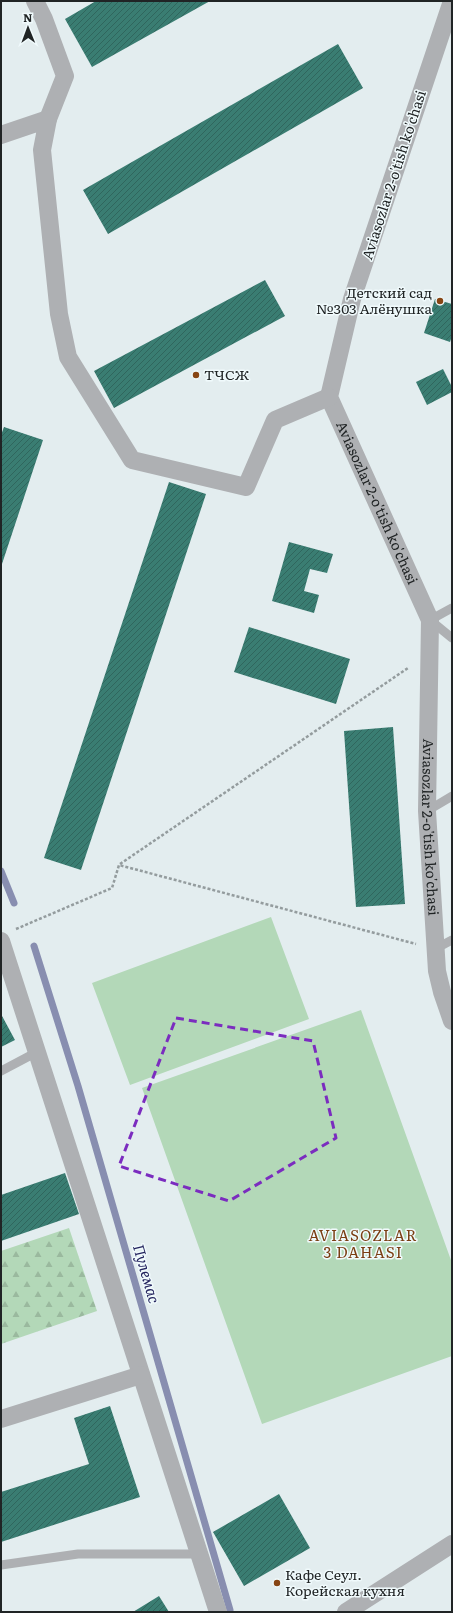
<svg xmlns="http://www.w3.org/2000/svg" width="453" height="1613" font-family="Literata,serif">
  <style>
    .green { fill: #b3d8b8 }
    .forest { fill: url(#forest-firs) }
    .lines { fill: none; stroke-linecap: round; stroke-linejoin: round }
    .stream { stroke: #888eb0; stroke-width: 7 }
    .building { fill: url(#building-hatch) }
    .path { stroke: #949c9e; stroke-width: 2.5; stroke-dasharray: 3 2; stroke-linecap: butt }
    .lane { stroke: #aeb0b3; stroke-width: 9 }
    .street { stroke: #aeb0b3; stroke-width: 18 }
    .marked { fill: none; stroke: #7b2cbf; stroke-width: 3; stroke-dasharray: 8 5; stroke-linejoin: round }
    .poi-dot { fill: #874514; stroke: #f0fafc; stroke-width: 1.5 }
    .labels { text-anchor: middle; stroke-width: 3; stroke-linejoin: round; paint-order: stroke }
    .street-label { font-size: 14px; fill: #202425; stroke: #f0fafc }
    .poi-label { font-size: 14px; fill: #202425; stroke: #f0fafc; text-anchor: start }
    .neighbourhood-label { font-size: 15px; letter-spacing: 1px; fill: #7a3e12; stroke: #f0fafc }
    .water-label { font-size: 15px; font-style: italic; fill: #24245e; stroke: #f0fafc }
  </style>
  <defs>
    <pattern id="forest-firs" width="22" height="20" patternUnits="userSpaceOnUse"><rect width="22" height="20" fill="#b3d8b8"/><path d="M5 1l3.5 6h-7zM16 11l3.5 6h-7z" fill="#9ab99e"/></pattern>
    <pattern id="building-hatch" width="6" height="6" patternUnits="userSpaceOnUse"><rect width="6" height="6" fill="#3a7d72"/><path d="M-1 1l2-2M0 6l6-6M5 7l2-2" fill="none" stroke="#30665d"/></pattern>
  </defs>
  <rect width="100%" height="100%" fill="#e3edef"/>
  <!-- green -->
  <path class="green" d="M 271,917 L 309,1019 L 130,1085 L 92,983 Z
    M 361,1010 L 452,1263 L 452,1356 L 262,1424 L 142,1088 Z"/>
  <!-- forest -->
  <path class="forest" d="M 69,1228 L 97,1311 L 1,1344 L 1,1251 Z"/>
  <g class="lines">
    <!-- stream -->
    <path class="stream" d="M 1,871 L 14,903
      M 34,946 L 78,1086 L 230,1610"/>
  </g>
  <!-- building -->
  <path class="building" d="M 96,1 L 210,1 L 92,67 L 65,19 Z
    M 338,44 L 363,88 L 108,234 L 83,190 Z
    M 265,280 L 285,316 L 114,408 L 94,371 Z
    M 435,299 L 452,304 L 452,336 L 450,342 L 424,333 Z
    M 443,369 L 452,387 L 452,392 L 427,405 L 416,382 Z
    M 4,427 L 43,440 L 1,567 L 1,435 Z
    M 169,482 L 206,494 L 81,870 L 44,858 Z
    M 289,542 L 333,554 L 327,573 L 310,569 L 304,591 L 319,595 L 314,613 L 272,601 Z
    M 249,627 L 350,659 L 336,704 L 234,672 Z
    M 393,727 L 405,904 L 356,907 L 344,731 Z
    M 1,1014 L 15,1040 L 1,1047 Z
    M 65,1173 L 79,1214 L 1,1241 L 1,1195 Z
    M 110,1406 L 140,1497 L 1,1542 L 1,1492 L 89,1464 L 74,1418 Z
    M 279,1494 L 310,1548 L 244,1586 L 213,1532 Z
    M 159,1596 L 169,1612 L 133,1612 Z"/>
  <g class="lines">
    <!-- path -->
    <path class="path" d="M 120,864 L 408,668
      M 16,929 L 112,888 L 119,865 L 416,944"/>
    <!-- lane -->
    <path class="lane" d="M 452,608 L 430,620 L 452,638
      M 427,811 L 452,796
      M 435,949 L 452,940
      M 1,1071 L 37,1052
      M 1,1565 L 78,1554 L 199,1554"/>
    <!-- street -->
    <g class="street">
      <path d="M 35,1 L 44,19 L 65,76 L 48,119"/>
      <path id="s1" d="M 452,1 L 352,299 L 329,397 L 430,620 L 427,811 L 437,971 L 442,992 L 452,1021"/>
      <path d="M 1,135 L 48,119 L 42,150 L 59,314 L 68,357 L 132,460 L 246,487 L 275,420 L 329,397"/>
      <path d="M 1,941 L 218,1612"/>
      <path d="M 1,1419 L 141,1375"/>
      <path d="M 346,1612 L 452,1544"/>
    </g>
  </g>
  <!-- marked area -->
  <path class="marked" d="M 176,1018 L 313,1041 L 336,1138 L 229,1201 L 119,1166 Z"/>
  <!-- markers -->
  <g class="poi-dot">
    <circle cx="440" cy="301" r="4"/>
    <circle cx="196" cy="375" r="4"/>
    <circle cx="277" cy="1583" r="4"/>
  </g>
  <g class="labels">
    <!-- street labels -->
    <g class="street-label">
      <text transform="translate(394 175) rotate(-72)" y="5">Aviasozlar 2-o'tish ko'chasi</text>
      <text dy="5" stroke="none"><textPath href="#s1" startOffset="531">Aviasozlar 2-o'tish ko'chasi</textPath></text>
      <text dy="5" stroke="none"><textPath href="#s1" startOffset="867">Aviasozlar 2-o'tish ko'chasi</textPath></text>
    </g>
    <!-- poi labels -->
    <g class="poi-label">
      <text x="432" y="298" text-anchor="end">Детский сад<tspan x="432" dy="16">№303 Алёнушка</tspan></text>
      <text x="204" y="380">ТЧСЖ</text>
      <text x="285" y="1580">Кафе Сеул.<tspan x="285" dy="16">Корейская кухня</tspan></text>
    </g>
    <!-- neighbourhood labels -->
    <g class="neighbourhood-label">
      <text x="363" y="1241">AVIASOZLAR<tspan x="363" dy="17">3 DAHASI</tspan></text>
    </g>
    <!-- water labels -->
    <g class="water-label">
      <text transform="translate(146 1274) rotate(74)" y="5">Пулемас</text>
    </g>
  </g>
  <!-- border -->
  <rect width="453" height="1613" fill="none" stroke="#202425" stroke-width="4"/>
  <!-- north arrow -->
  <g transform="translate(28 28) rotate(359)" stroke="#f0fafc" stroke-width="3" paint-order="stroke">
  <path d="M0-3L7 15L0 10L-7 15Z" fill="#202425"/>
  <text y="-6" font-size="11" font-weight="bold" text-anchor="middle" fill="#202425">N</text>
  </g>
</svg>
